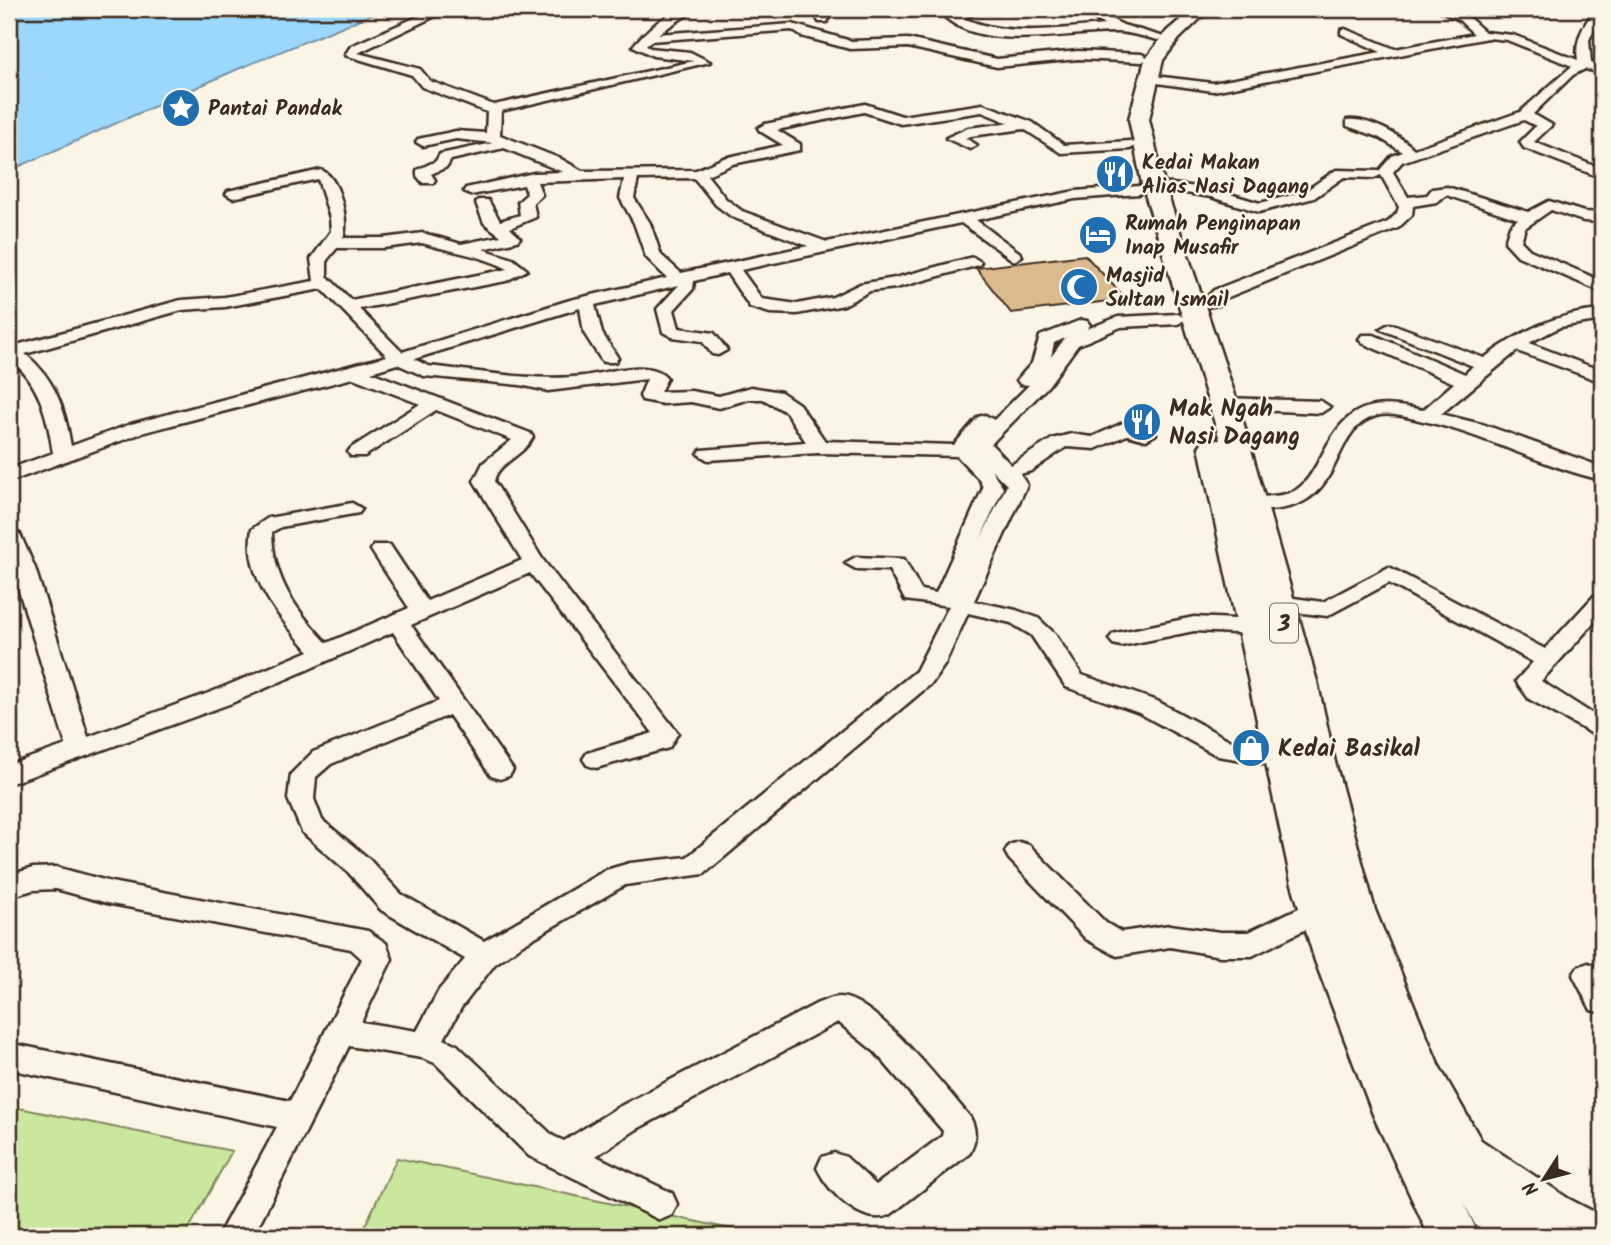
<svg xmlns="http://www.w3.org/2000/svg" width="1611" height="1245" font-family="Kalam,sans-serif">
  <style>
    .green { fill: #cae79e; stroke: #82885e; stroke-width: 2 }
    .water { fill: #9cd7fc; stroke: #7592a3; stroke-width: 2 }
    .building { fill: #dbba8d; stroke: #3b2a1e; stroke-width: 2 }
    .lines { fill: none; stroke-linecap: round; stroke-linejoin: round }
    .minor-casing { stroke: #3b2a1e; stroke-width: 5 }
    .highway-casing { stroke: #3b2a1e; stroke-width: 5 }
    .minor { fill: #fcf5e5; fill-rule: evenodd }
    .highway { fill: #fcf5e5; fill-rule: evenodd }
    .labels { text-anchor: middle; stroke-width: 5; stroke-linejoin: round; paint-order: stroke }
    .far-poi-label { font-size: 21px; font-weight: bold; fill: #3b2a1e; stroke: #fcf5e5; text-anchor: start }
    .shield { fill: #fcf5e5; stroke: #75675a; stroke-width: 2 }
    .shield-label { font-size: 23px; font-weight: bold; fill: #3b2a1e }
    .poi-label { font-size: 24px; font-weight: bold; fill: #3b2a1e; stroke: #fcf5e5; text-anchor: start }
  </style>
  <rect width="100%" height="100%" fill="#fcf5e5"/>
  <filter id="ink" filterUnits="userSpaceOnUse"><feTurbulence type="fractalNoise" baseFrequency=".0143" numOctaves="2"/><feDisplacementMap in="SourceGraphic" scale="14" xChannelSelector="R" yChannelSelector="G"/><feConvolveMatrix kernelMatrix="1 2 1 2 8 2 1 2 1" color-interpolation-filters="sRGB"/></filter>
  <g filter="url(#ink)">
    <!-- green -->
    <path class="green" d="M 9,1106 L 232,1151 L 185,1236 L 9,1236 Z
      M 397,1158 L 764,1236 L 360,1236 Z"/>
    <!-- water -->
    <path class="water" d="M 9,9 L 385,9 L 238,69 L 9,171 Z"/>
    <!-- building -->
    <path class="building" d="M 1085,255 L 1126,299 L 1011,313 L 976,268 Z"/>
    <g class="lines">
      <defs>
        <path id="minor" d="M 435,9 L 450,9 L 358,53 L 420,69 L 430,81 L 494,105 L 694,61 L 653,56 L 633,46 C 649,27 670,8 696,9 L 658,34 L 792,24 L 851,41 L 908,39 L 997,59 L 1078,51 L 1142,54 L 1148,58 L 1142,62 L 1078,59 L 997,67 L 908,47 L 850,49 L 801,36 L 792,30 L 651,41 L 646,46 L 650,48 L 690,52 L 710,62 L 501,111 L 500,135 L 561,159 L 582,171 L 696,170 L 724,158 L 783,145 L 760,131 L 758,128 L 765,124 L 865,104 L 902,116 L 983,104 L 1032,122 L 1064,145 L 1130,141 L 1137,145 L 1130,149 L 1061,153 L 1024,129 L 971,136 L 965,138 L 977,145 L 970,149 L 946,138 L 968,128 L 1009,123 L 982,112 L 901,124 L 864,112 L 777,130 L 800,144 L 800,150 L 733,164 L 707,175 L 726,199 L 742,211 L 827,242 L 1075,191 L 1139,186 L 1146,190 L 1139,194 L 1075,199 L 976,220 L 1020,253 L 1022,256 L 1014,261 L 961,223 L 741,270 L 762,299 L 797,304 L 833,297 L 860,284 L 895,278 L 973,257 L 981,262 L 979,265 L 896,288 L 870,291 L 844,305 L 797,314 L 770,313 L 750,307 L 727,273 L 694,281 L 693,289 L 674,310 L 679,328 L 714,333 L 727,350 L 718,355 L 712,354 L 702,341 L 672,337 L 663,332 L 657,309 L 679,285 L 595,305 L 602,333 L 618,358 L 615,362 L 603,362 L 600,358 L 584,333 L 580,308 L 414,359 L 428,366 C 480,371 533,382 584,376 C 606,373 651,358 667,378 L 660,392 L 691,391 L 719,396 L 751,387 L 781,392 L 799,404 L 825,441 L 954,445 L 978,417 L 985,415 L 994,420 L 1029,385 L 1020,384 L 1017,380 L 1032,363 L 1040,336 L 1081,320 L 1087,321 L 1090,325 L 1087,329 L 1118,317 L 1178,314 L 1186,319 L 1178,324 L 1121,327 L 1078,345 L 1048,386 L 991,444 L 1011,465 L 1052,439 L 1071,434 L 1092,437 L 1125,422 L 1153,430 L 1156,434 L 1146,440 L 1127,435 L 1095,449 L 1066,447 L 1031,471 L 1020,474 L 1027,485 L 974,601 L 1016,610 L 1038,618 L 1055,634 L 1082,675 L 1157,701 L 1233,742 L 1294,752 L 1298,758 L 1294,764 L 1285,767 L 1218,756 L 1139,713 L 1066,687 L 1031,635 L 1011,623 L 968,613 L 945,664 L 932,683 L 704,874 L 625,885 L 523,944 L 495,964 L 461,1008 L 444,1039 L 457,1045 L 553,1136 L 564,1141 L 615,1109 L 818,1003 C 824,1001 833,997 839,997 C 874,996 947,1090 970,1117 C 977,1130 976,1140 970,1153 L 890,1215 C 862,1226 829,1193 817,1168 L 822,1157 L 834,1153 L 846,1157 L 876,1185 L 942,1136 L 943,1131 L 875,1052 L 838,1022 L 637,1129 L 596,1156 L 672,1193 L 677,1204 L 672,1215 L 660,1220 L 529,1156 L 435,1063 L 422,1058 L 349,1046 L 253,1236 L 218,1236 L 277,1127 L 9,1069 L 9,1043 L 290,1101 L 362,959 L 351,949 L 111,904 L 56,889 L 33,890 L 9,897 L 9,875 L 33,868 L 56,867 L 111,882 L 368,931 L 386,943 L 392,959 L 361,1022 L 417,1031 L 439,990 L 465,959 L 381,910 L 348,872 L 302,832 L 288,799 L 291,774 L 313,752 L 439,701 L 393,632 L 232,703 L 9,784 L 9,765 L 66,745 L 9,558 L 9,528 L 20,534 L 35,568 L 88,737 L 214,691 L 309,651 C 280,618 243,577 252,529 L 268,518 L 352,503 L 362,509 L 359,513 L 281,527 L 272,532 C 273,580 296,610 327,643 L 409,608 L 371,550 L 374,545 L 390,545 L 427,601 L 522,560 L 474,481 L 483,463 L 512,440 L 436,410 L 365,456 L 351,456 L 348,452 L 351,448 L 420,404 L 353,378 L 145,432 L 9,482 L 9,469 L 53,453 C 47,414 40,384 9,358 L 9,350 L 13,346 L 181,300 L 225,297 L 314,281 L 311,259 L 331,231 L 330,218 L 318,179 L 233,198 L 226,194 L 228,191 L 321,170 C 339,176 350,222 343,238 L 384,238 L 423,233 L 461,244 L 501,236 L 484,223 L 476,203 L 478,200 L 488,200 L 500,221 L 520,215 L 518,202 L 527,194 L 524,185 L 471,195 L 464,191 L 466,188 L 534,173 L 563,172 L 504,148 L 451,160 L 447,167 L 431,174 L 435,180 L 433,183 L 423,183 L 417,176 L 417,170 L 436,161 L 440,154 L 493,143 L 456,139 L 423,146 L 416,142 L 418,139 L 456,131 L 486,133 L 487,112 L 422,87 L 412,75 L 345,55 L 351,46 ZM 694,178 L 716,205 L 732,217 L 808,246 L 681,273 L 661,255 L 650,223 L 634,198 L 638,179 ZM 624,179 L 620,198 L 634,223 L 646,257 L 667,278 L 570,300 L 402,352 L 359,309 L 506,281 L 527,270 L 513,259 L 483,249 L 517,241 L 520,238 L 510,228 L 536,217 L 533,203 L 542,195 L 537,182 ZM 422,243 C 452,252 481,255 508,269 L 351,300 L 327,276 L 327,260 L 337,248 L 384,248 ZM 322,289 L 387,356 L 131,424 L 71,446 C 65,409 55,378 25,354 L 182,310 L 225,307 ZM 1065,338 L 1051,357 L 1054,343 ZM 397,364 L 424,376 L 520,385 L 548,391 L 647,379 L 640,396 L 642,400 L 663,404 L 691,402 L 719,408 L 749,399 L 763,399 L 786,412 L 806,442 L 701,450 L 698,454 L 708,460 L 818,453 L 957,456 L 980,480 L 983,488 L 936,593 L 921,590 L 904,559 L 856,557 L 845,563 L 856,569 L 889,570 L 905,600 L 949,606 L 916,671 L 687,857 L 630,863 L 606,870 L 484,941 L 401,894 L 368,858 L 322,820 L 314,799 L 316,777 L 331,764 L 449,715 L 491,776 L 500,779 L 509,776 L 513,770 L 411,625 L 530,573 L 653,733 L 587,753 L 583,759 L 587,765 L 596,768 L 669,748 L 678,733 L 543,560 L 494,481 C 498,462 524,456 533,437 L 530,433 L 371,372 ZM 991,469 L 1007,485 L 980,540 L 1003,488 Z
          M 812,9 L 823,9 L 830,16 L 827,22 L 819,22 Z
          M 971,9 L 988,9 L 963,18 C 1008,38 1058,28 1105,25 L 1077,9 L 1091,9 L 1123,25 L 1164,37 L 1158,40 C 1145,37 1129,32 1116,32 C 1068,32 986,52 946,18 Z
          M 1437,9 L 1452,9 L 1467,16 L 1485,32 L 1513,35 L 1578,60 C 1575,42 1581,31 1590,16 L 1602,14 L 1602,20 L 1598,21 L 1589,40 L 1591,63 L 1602,65 L 1602,73 L 1585,69 L 1573,75 L 1533,114 L 1552,125 L 1534,142 L 1602,169 L 1602,178 L 1524,148 L 1520,142 L 1536,126 L 1524,120 L 1402,162 L 1393,172 L 1408,197 L 1427,195 L 1432,189 L 1447,187 L 1528,212 L 1549,201 L 1584,212 L 1602,213 L 1602,222 L 1583,221 L 1551,210 L 1525,228 L 1521,241 L 1530,250 L 1602,281 L 1602,292 L 1518,256 L 1505,242 L 1510,226 L 1518,219 L 1446,195 L 1437,202 L 1413,206 L 1412,215 L 1398,228 L 1226,298 L 1219,305 L 1186,310 L 1184,306 L 1186,302 L 1207,297 L 1214,290 L 1388,222 L 1397,213 L 1399,207 L 1381,175 L 1374,178 L 1344,177 L 1314,198 L 1259,212 L 1211,197 L 1148,187 L 1148,181 L 1213,189 L 1260,203 L 1304,192 L 1336,170 L 1379,171 L 1392,156 L 1403,152 L 1378,137 L 1347,126 L 1347,120 C 1367,117 1400,135 1414,149 L 1520,112 L 1572,66 L 1507,40 L 1488,38 L 1213,91 L 1150,82 L 1144,78 L 1146,75 L 1213,83 L 1381,52 L 1341,34 L 1341,30 L 1345,29 L 1395,49 L 1474,34 L 1459,20 Z
          M 1602,310 L 1602,320 L 1560,327 L 1529,343 L 1602,371 L 1602,382 L 1517,351 L 1441,414 L 1485,425 L 1602,467 L 1602,480 C 1540,466 1482,433 1419,420 C 1406,417 1389,412 1376,416 C 1326,430 1349,509 1265,510 C 1256,510 1246,512 1241,504 C 1249,493 1281,500 1296,490 C 1309,481 1315,467 1322,455 C 1348,404 1369,399 1423,410 L 1454,383 L 1362,343 L 1359,339 L 1362,335 L 1374,335 L 1465,374 L 1473,366 L 1380,329 L 1389,324 L 1395,325 L 1484,358 C 1521,331 1556,313 1602,310 Z
          M 1224,398 L 1321,401 L 1330,407 L 1321,413 L 1217,408 L 1215,404 L 1217,400 Z
          M 1389,567 L 1545,649 L 1594,596 L 1602,594 L 1602,614 L 1541,681 L 1602,720 L 1602,739 L 1529,699 L 1516,681 L 1533,662 L 1389,583 L 1327,616 L 1279,610 L 1268,603 L 1279,596 L 1323,602 Z
          M 1194,617 L 1255,620 L 1263,622 L 1266,627 L 1263,632 L 1255,634 L 1194,631 L 1121,646 L 1113,644 L 1109,639 L 1113,634 L 1121,632 Z
          M 1019,842 L 1029,845 L 1106,923 L 1121,932 L 1170,925 L 1220,932 L 1248,932 L 1320,898 L 1330,901 L 1334,909 L 1330,917 L 1252,956 L 1220,956 L 1170,947 L 1117,956 L 1086,939 L 1009,859 L 1005,852 L 1009,845 Z
          M 1588,963 L 1598,967 L 1602,973 L 1602,1013 L 1591,1010 L 1573,975 L 1578,967 Z"/>
        <path id="highway" d="M 1193,9 L 1210,9 L 1179,39 L 1163,60 L 1149,119 L 1164,184 L 1238,404 L 1318,685 L 1335,762 L 1375,910 L 1439,1066 L 1481,1140 L 1569,1199 L 1602,1216 L 1602,1236 L 1541,1236 L 1531,1231 L 1533,1236 L 1481,1236 L 1464,1203 L 1479,1236 L 1429,1236 L 1374,1117 L 1315,961 L 1291,881 L 1199,447 L 1203,441 L 1220,440 L 1142,184 L 1129,119 L 1145,60 L 1167,31 Z"/>
      </defs>
      <!-- minor casing -->
      <use href="#minor" class="minor-casing"/>
      <!-- highway casing -->
      <use href="#highway" class="highway-casing"/>
      <!-- minor -->
      <use href="#minor" class="minor"/>
      <!-- highway -->
      <use href="#highway" class="highway"/>
    </g>
  </g>
  <!-- icons -->
  <defs>
    <symbol id="sight-disc" viewBox="-11 -11 22 22"><circle r="9.5" fill="#1f6fb2" stroke="#fcf5e5"/><path d="M0-6L1.8-2.2L6-1.7L2.9 1.2L3.7 5.4L0 3.3L-3.7 5.4L-2.9 1.2L-6-1.7L-1.8-2.2Z" fill="#fff"/></symbol>
    <symbol id="restaurant-disc" viewBox="-11 -11 22 22"><circle r="9.5" fill="#1f6fb2" stroke="#fcf5e5"/><path d="M-5-6h1v4h1v-4h1v4h1v-4h1v5L-1.5 .5V6h-2V.5L-5-1ZM5-6V6H3V1.5H1.5Q1.5-4 5-6Z" fill="#fff"/></symbol>
    <symbol id="hotel-disc" viewBox="-11 -11 22 22"><circle r="9.5" fill="#1f6fb2" stroke="#fcf5e5"/><path d="M-6-4.5h1.5V1H6V5H4.5V3h-9V5H-6ZM-4 0a1.8 1.8 0 1 1 3.6 0ZM.5 0V-2.5h3Q6-2.5 6 0Z" fill="#fff"/></symbol>
    <symbol id="mosque-disc" viewBox="-11 -11 22 22"><circle r="9.5" fill="#1f6fb2" stroke="#fcf5e5"/><path d="M3.5-4.9A6 6 0 1 0 3.5 4.9A5 5 0 1 1 3.5-4.9Z" fill="#fff"/></symbol>
    <symbol id="shop-disc" viewBox="-11 -11 22 22"><circle r="9.5" fill="#1f6fb2" stroke="#fcf5e5"/><path d="M-5-2.5h2.3a2.7 3.5 0 0 1 5.4 0H5L5.5 6h-11ZM-1.5-2.5h3a1.5 2.3 0 0 0-3 0Z" fill="#fff"/></symbol>
  </defs>
  <g fill-rule="evenodd">
    <use href="#sight-disc" x="159" y="86" width="44" height="44"/>
    <use href="#restaurant-disc" x="1093" y="152" width="44" height="44"/>
    <use href="#hotel-disc" x="1076" y="213" width="44" height="44"/>
    <use href="#mosque-disc" x="1057" y="265" width="44" height="44"/>
    <use href="#restaurant-disc" x="1120" y="400" width="44" height="44"/>
    <use href="#shop-disc" x="1229" y="726" width="44" height="44"/>
  </g>
  <g class="labels">
    <!-- far-poi labels -->
    <g class="far-poi-label">
      <text x="208" y="115">Pantai Pandak</text>
      <text x="1142" y="169">Kedai Makan<tspan x="1142" dy="24">Alias Nasi Dagang</tspan></text>
      <text x="1125" y="230">Rumah Penginapan<tspan x="1125" dy="24">Inap Musafir</tspan></text>
      <text x="1106" y="282">Masjid<tspan x="1106" dy="24">Sultan Ismail</tspan></text>
    </g>
    <!-- shield labels -->
    <rect class="shield" x="1270" y="603.5" width="28" height="39" rx="5"/>
    <g class="shield-label">
      <text x="1284" y="631">3</text>
    </g>
    <!-- poi labels -->
    <g class="poi-label">
      <text x="1169" y="416">Mak Ngah<tspan x="1169" dy="28">Nasi Dagang</tspan></text>
      <text x="1278" y="756">Kedai Basikal</text>
    </g>
  </g>
  <!-- margin -->
  <rect width="1611" height="1245" fill="none" stroke="#fcf5e5" stroke-width="35"/>
  <rect x="18" y="18" width="1576" height="1210" fill="none" stroke="#3b2a1e" stroke-width="2.5" filter="url(#ink)"/>
  <!-- north arrow -->
  <g transform="translate(1544 1179) rotate(234)" stroke="#fcf5e5" stroke-width="5" paint-order="stroke">
  <path d="M0-5L12 26L0 18L-12 26Z" fill="#3b2a1e"/>
  <text y="-10" font-size="19" font-weight="bold" text-anchor="middle" fill="#3b2a1e">N</text>
  </g>
</svg>
